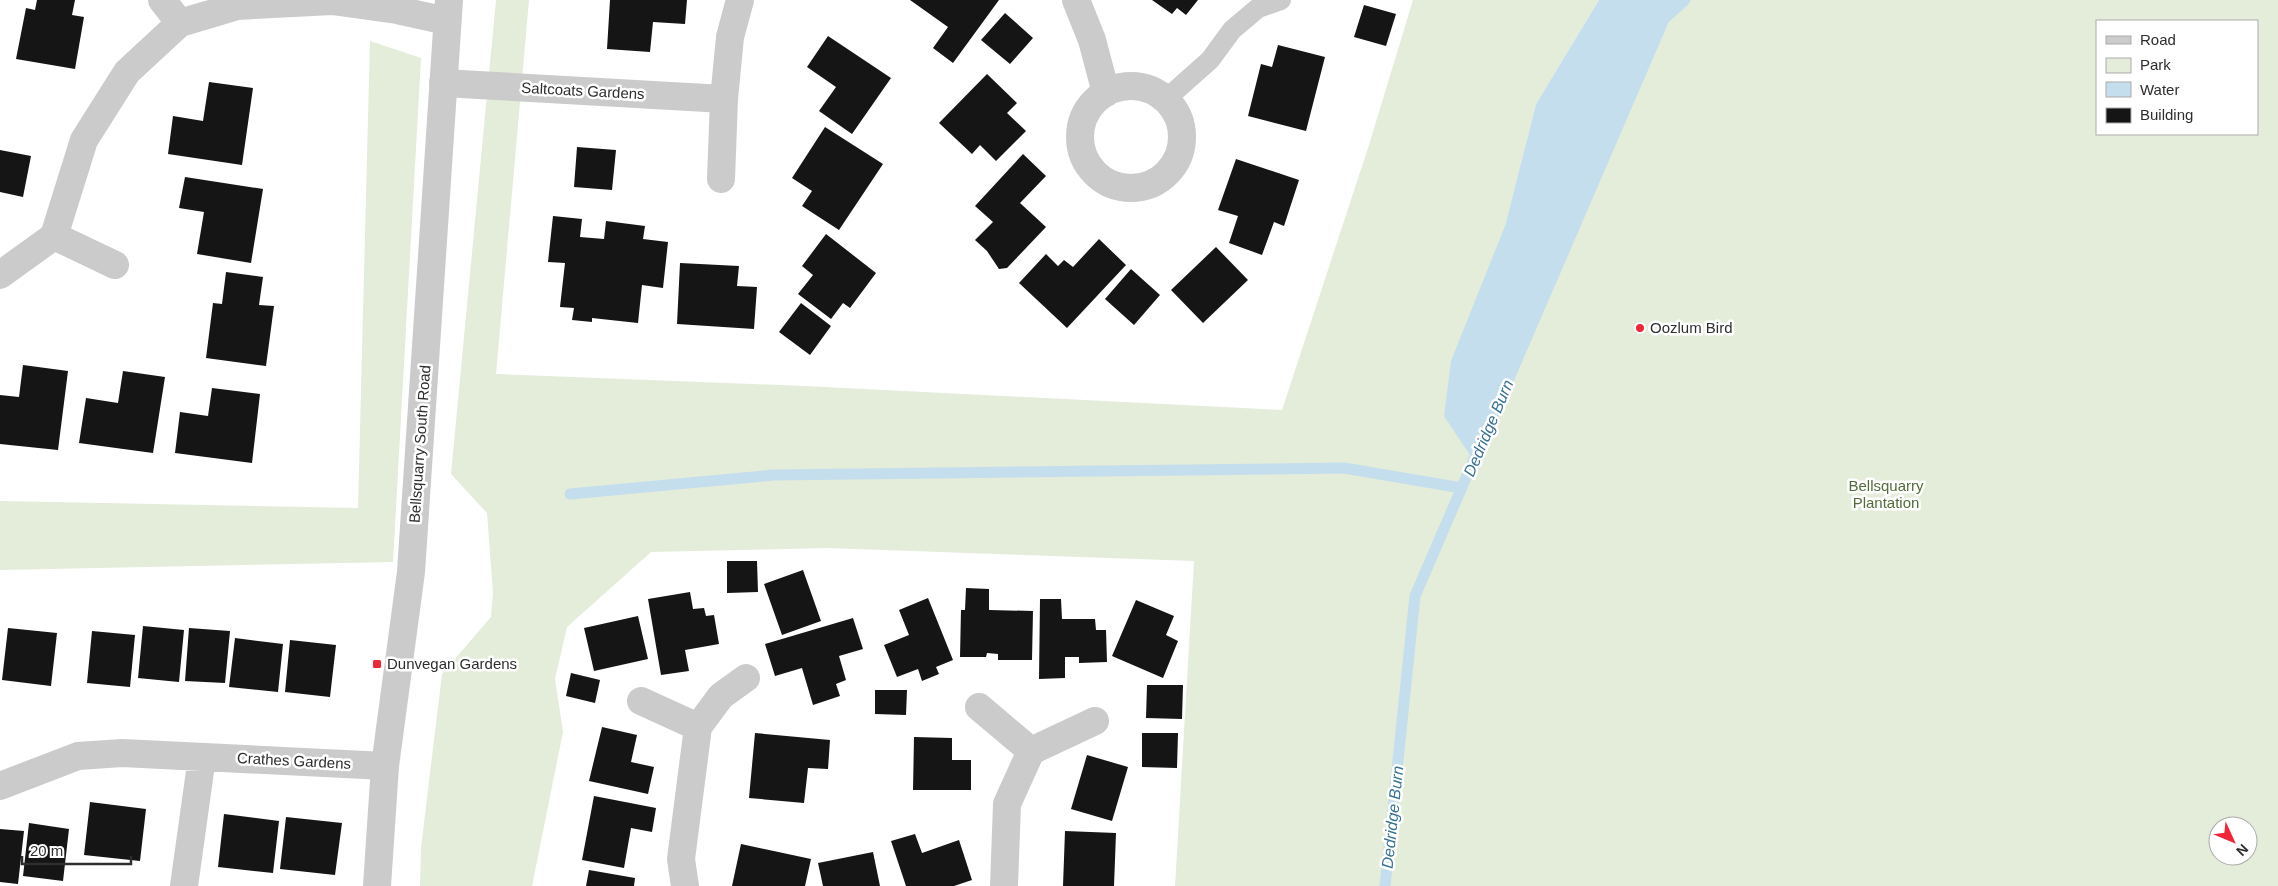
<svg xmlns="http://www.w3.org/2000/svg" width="2278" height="886" font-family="Helvetica,sans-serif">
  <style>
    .green { fill: #e4ecda; fill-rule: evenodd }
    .water { fill: #c5deed }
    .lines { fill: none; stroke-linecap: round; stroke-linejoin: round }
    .stream { stroke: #c5deed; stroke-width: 11 }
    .building { fill: #151515 }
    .service { stroke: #cbcbcb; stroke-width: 20 }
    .minor { stroke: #cbcbcb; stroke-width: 28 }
    .tertiary { stroke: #cbcbcb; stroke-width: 28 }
    .poi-dot { fill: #f02535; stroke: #fff; stroke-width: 2 }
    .labels { text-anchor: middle; stroke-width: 5; stroke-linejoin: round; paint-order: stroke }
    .street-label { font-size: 15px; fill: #2e2e2e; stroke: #fff }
    .poi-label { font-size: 15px; fill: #2e2e2e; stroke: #fff; text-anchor: start }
    .park-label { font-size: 15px; fill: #516c39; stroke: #fff }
    .water-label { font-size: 16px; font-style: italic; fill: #377195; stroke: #fff }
  </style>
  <rect width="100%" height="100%" fill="#fff"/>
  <!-- green -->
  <path class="green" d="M 496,0 L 529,0 L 496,374 L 805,386 L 1282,410 L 1369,145 L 1413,0 L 1599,0 L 1536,104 L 1505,226 L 1664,19 L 1685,0 L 2278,0 L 2278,886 L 1175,886 L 1194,561 L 827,548 L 651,552 L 567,627 L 555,679 L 563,732 L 532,886 L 420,886 L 421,848 L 442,674 L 491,617 L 493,593 L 487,513 L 451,474 ZM 2097,21 L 2257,21 L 2257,134 L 2097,134 ZM 2218,826 L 2248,826 L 2248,856 L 2218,856 Z
    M 370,41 L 421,58 L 393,562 L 0,570 L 0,501 L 358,508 Z"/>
  <!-- water -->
  <path class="water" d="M 1599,0 L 1685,0 L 1664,19 L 1474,461 L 1444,416 L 1451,361 L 1505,226 L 1536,104 Z"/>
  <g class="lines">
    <!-- stream -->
    <path class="stream" d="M 570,494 L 774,475 L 1344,468 L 1462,488
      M 1385,886 L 1415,596 L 1664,19 L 1685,0"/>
  </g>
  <!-- building -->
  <path class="building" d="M 37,0 L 75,0 L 72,15 L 84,17 L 75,69 L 16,59 L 26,8 L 35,10 Z
    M 610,0 L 687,0 L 685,24 L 653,22 L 650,52 L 607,49 Z
    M 910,0 L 999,0 L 953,63 L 933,48 L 948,27 Z
    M 1152,0 L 1198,0 L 1186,15 L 1177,8 L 1172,14 Z
    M 1364,5 L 1396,14 L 1386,46 L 1354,37 Z
    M 1005,13 L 1033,38 L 1010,64 L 981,40 Z
    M 828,36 L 891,78 L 852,134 L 819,111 L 836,87 L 807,67 Z
    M 1278,45 L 1325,57 L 1306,131 L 1248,116 L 1261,64 L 1272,67 Z
    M 987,74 L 1017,103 L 1007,113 L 1026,131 L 996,161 L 980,145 L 972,154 L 939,123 Z
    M 209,82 L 253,88 L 242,165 L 168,154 L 173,116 L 203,121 Z
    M 825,127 L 883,164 L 839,230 L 802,206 L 812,191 L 792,178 Z
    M 577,147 L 616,150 L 612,190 L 574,187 Z
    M 0,150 L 31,156 L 23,197 L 0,192 Z
    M 1023,154 L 1046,176 L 1020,203 L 1046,227 L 1007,268 L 999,269 L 987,251 L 975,240 L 993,222 L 975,206 Z
    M 1236,159 L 1299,180 L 1284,226 L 1274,222 L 1262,255 L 1229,243 L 1238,216 L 1218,210 Z
    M 185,177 L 263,189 L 251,263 L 197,254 L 204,212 L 179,208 Z
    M 553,216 L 582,219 L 580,237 L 604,239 L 606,221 L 645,226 L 643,239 L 668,242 L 663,288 L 642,285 L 638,323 L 592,318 L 592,322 L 572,320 L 574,308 L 560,307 L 565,263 L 548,262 Z
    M 826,234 L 876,273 L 850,308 L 843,303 L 831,319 L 798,294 L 813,275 L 802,266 Z
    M 1099,239 L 1126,265 L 1067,328 L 1019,283 L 1046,254 L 1058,266 L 1064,260 L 1073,267 Z
    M 1216,247 L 1248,280 L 1203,323 L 1171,290 Z
    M 680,263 L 739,266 L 737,286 L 757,287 L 754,329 L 677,324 Z
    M 1131,269 L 1160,295 L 1134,325 L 1105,299 Z
    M 226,272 L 263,277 L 259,305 L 274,306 L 266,366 L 206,358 L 213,303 L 222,304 Z
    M 801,303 L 831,326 L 810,355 L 779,332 Z
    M 23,365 L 68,371 L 58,450 L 0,444 L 0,395 L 19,397 Z
    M 123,371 L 165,377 L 153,453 L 79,443 L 86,398 L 118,403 Z
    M 212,388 L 260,394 L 252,463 L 175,453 L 180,412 L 208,416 Z
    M 727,561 L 757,561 L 758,592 L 727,593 Z
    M 803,570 L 821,621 L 782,635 L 764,584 Z
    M 966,588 L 989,589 L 989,610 L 1033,611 L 1032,660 L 998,660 L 998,654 L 987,653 L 986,657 L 960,657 L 961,610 L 965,610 Z
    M 690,592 L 693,609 L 704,608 L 706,616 L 714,615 L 719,644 L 685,650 L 689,671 L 661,675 L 648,599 Z
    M 928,598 L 953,660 L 936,667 L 939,674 L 922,681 L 918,669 L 897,677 L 884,645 L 909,635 L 899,610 Z
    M 1040,599 L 1061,599 L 1062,619 L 1095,619 L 1096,630 L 1106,630 L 1107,662 L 1079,663 L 1079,657 L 1065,657 L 1065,678 L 1039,679 Z
    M 1136,600 L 1174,616 L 1166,635 L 1178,641 L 1163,678 L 1112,656 Z
    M 638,616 L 648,659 L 594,671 L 584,628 Z
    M 853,618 L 863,649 L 839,656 L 846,680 L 836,684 L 840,696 L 813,705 L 802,668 L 775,676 L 765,644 Z
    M 143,626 L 184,630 L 179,682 L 138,678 Z
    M 8,628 L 57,633 L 51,686 L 2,680 Z
    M 189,628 L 230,631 L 225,683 L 185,681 Z
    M 92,631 L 135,635 L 130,687 L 87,683 Z
    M 235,638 L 283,644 L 278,692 L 229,687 Z
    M 290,640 L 336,645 L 330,697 L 285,692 Z
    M 571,673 L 600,680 L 595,703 L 566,696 Z
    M 1147,685 L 1183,685 L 1182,719 L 1146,718 Z
    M 875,690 L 907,690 L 906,715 L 875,714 Z
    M 602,727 L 637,735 L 631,762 L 654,767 L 648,794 L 589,781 Z
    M 755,733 L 830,740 L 828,769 L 808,768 L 804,803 L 749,798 Z
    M 1142,733 L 1178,733 L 1177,768 L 1142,767 Z
    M 914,737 L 952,738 L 952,760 L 971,760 L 971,790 L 913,790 Z
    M 1087,755 L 1128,767 L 1112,821 L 1071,809 Z
    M 594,796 L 656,808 L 652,832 L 631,828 L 624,868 L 582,860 Z
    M 90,802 L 146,809 L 140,861 L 84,855 Z
    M 224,814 L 279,821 L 273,873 L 218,867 Z
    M 286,817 L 342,823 L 335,875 L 280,869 Z
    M 29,823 L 69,829 L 63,881 L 23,876 Z
    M 0,829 L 24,831 L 18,884 L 0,882 Z
    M 1065,831 L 1116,833 L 1114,886 L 1063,886 Z
    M 915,834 L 922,853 L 959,840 L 972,880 L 954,886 L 906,886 L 891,841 Z
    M 741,844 L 811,859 L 805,886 L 732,886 Z
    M 873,852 L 880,886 L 823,886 L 818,863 Z
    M 589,870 L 635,878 L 634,886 L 586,886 Z"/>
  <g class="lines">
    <!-- service -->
    <path class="service" d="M 1166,99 L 1210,60 L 1232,30 L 1258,8 L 1281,0"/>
    <!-- minor -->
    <path class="minor" d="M 162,0 L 180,23
      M 1076,0 L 1092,40 L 1106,93
      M 443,83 L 724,99 L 721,179
      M1080 137a51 51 0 1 1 102 0a51 51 0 1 1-102 0Z
      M 724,99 L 730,37 L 740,0
      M 115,265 L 54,236 L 84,140 L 127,72 L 180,23 L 237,6 L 332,1 L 397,10 L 447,21
      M 0,275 L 54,236
      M 641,701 L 698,727 L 681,859 L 685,886
      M 979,707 L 1031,751 L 1007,804 L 1004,886
      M 698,727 L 721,696 L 746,678
      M 1031,751 L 1095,721
      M 0,786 L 78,756 L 122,753 L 385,766
      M 184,886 L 202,757"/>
    <!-- tertiary -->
    <path class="tertiary" d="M 377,886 L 385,766 L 411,572 L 449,0"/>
  </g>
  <!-- markers -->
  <g class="poi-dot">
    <circle cx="1640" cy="328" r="5"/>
    <rect x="372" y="659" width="10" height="10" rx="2.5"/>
  </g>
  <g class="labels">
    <!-- street labels -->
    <g class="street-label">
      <text transform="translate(583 91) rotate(3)" y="5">Saltcoats Gardens</text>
      <text transform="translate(420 444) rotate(-86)" y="5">Bellsquarry South Road</text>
      <text transform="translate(294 761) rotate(3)" y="5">Crathes Gardens</text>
    </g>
    <!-- poi labels -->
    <g class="poi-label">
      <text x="1650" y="333">Oozlum Bird</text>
      <text x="387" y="669">Dunvegan Gardens</text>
    </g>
    <!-- park labels -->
    <g class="park-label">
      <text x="1886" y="491">Bellsquarry<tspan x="1886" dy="17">Plantation</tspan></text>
    </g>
    <!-- water labels -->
    <g class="water-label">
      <text transform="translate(1488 428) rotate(-67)" y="6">Dedridge Burn</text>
      <text transform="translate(1392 817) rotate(-84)" y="6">Dedridge Burn</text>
    </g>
  </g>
  <!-- legend -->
  <rect x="2096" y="20" width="162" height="115" fill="#ffffff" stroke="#ababab"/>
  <rect x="2106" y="36" width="25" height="8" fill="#cbcbcb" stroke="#ababab"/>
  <text x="2140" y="45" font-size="15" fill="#2e2e2e">Road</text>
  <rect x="2106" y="58" width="25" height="15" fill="#e4ecda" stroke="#ababab"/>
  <text x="2140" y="70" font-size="15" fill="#2e2e2e">Park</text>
  <rect x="2106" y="82" width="25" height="15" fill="#c5deed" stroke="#ababab"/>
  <text x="2140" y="95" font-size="15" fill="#2e2e2e">Water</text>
  <rect x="2106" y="108" width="25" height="15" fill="#151515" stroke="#ababab"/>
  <text x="2140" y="120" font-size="15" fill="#2e2e2e">Building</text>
  <!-- north arrow -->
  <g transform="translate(2233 841) rotate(134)"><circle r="24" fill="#ffffff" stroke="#ababab"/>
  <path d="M0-4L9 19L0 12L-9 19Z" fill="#f02535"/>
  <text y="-8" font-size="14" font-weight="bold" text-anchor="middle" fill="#2e2e2e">N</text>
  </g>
  <!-- scale -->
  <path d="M22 856v8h109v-8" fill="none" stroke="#2e2e2e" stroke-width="2.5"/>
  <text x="30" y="856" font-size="15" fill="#2e2e2e" stroke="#ffffff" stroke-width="4" paint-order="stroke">20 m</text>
</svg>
